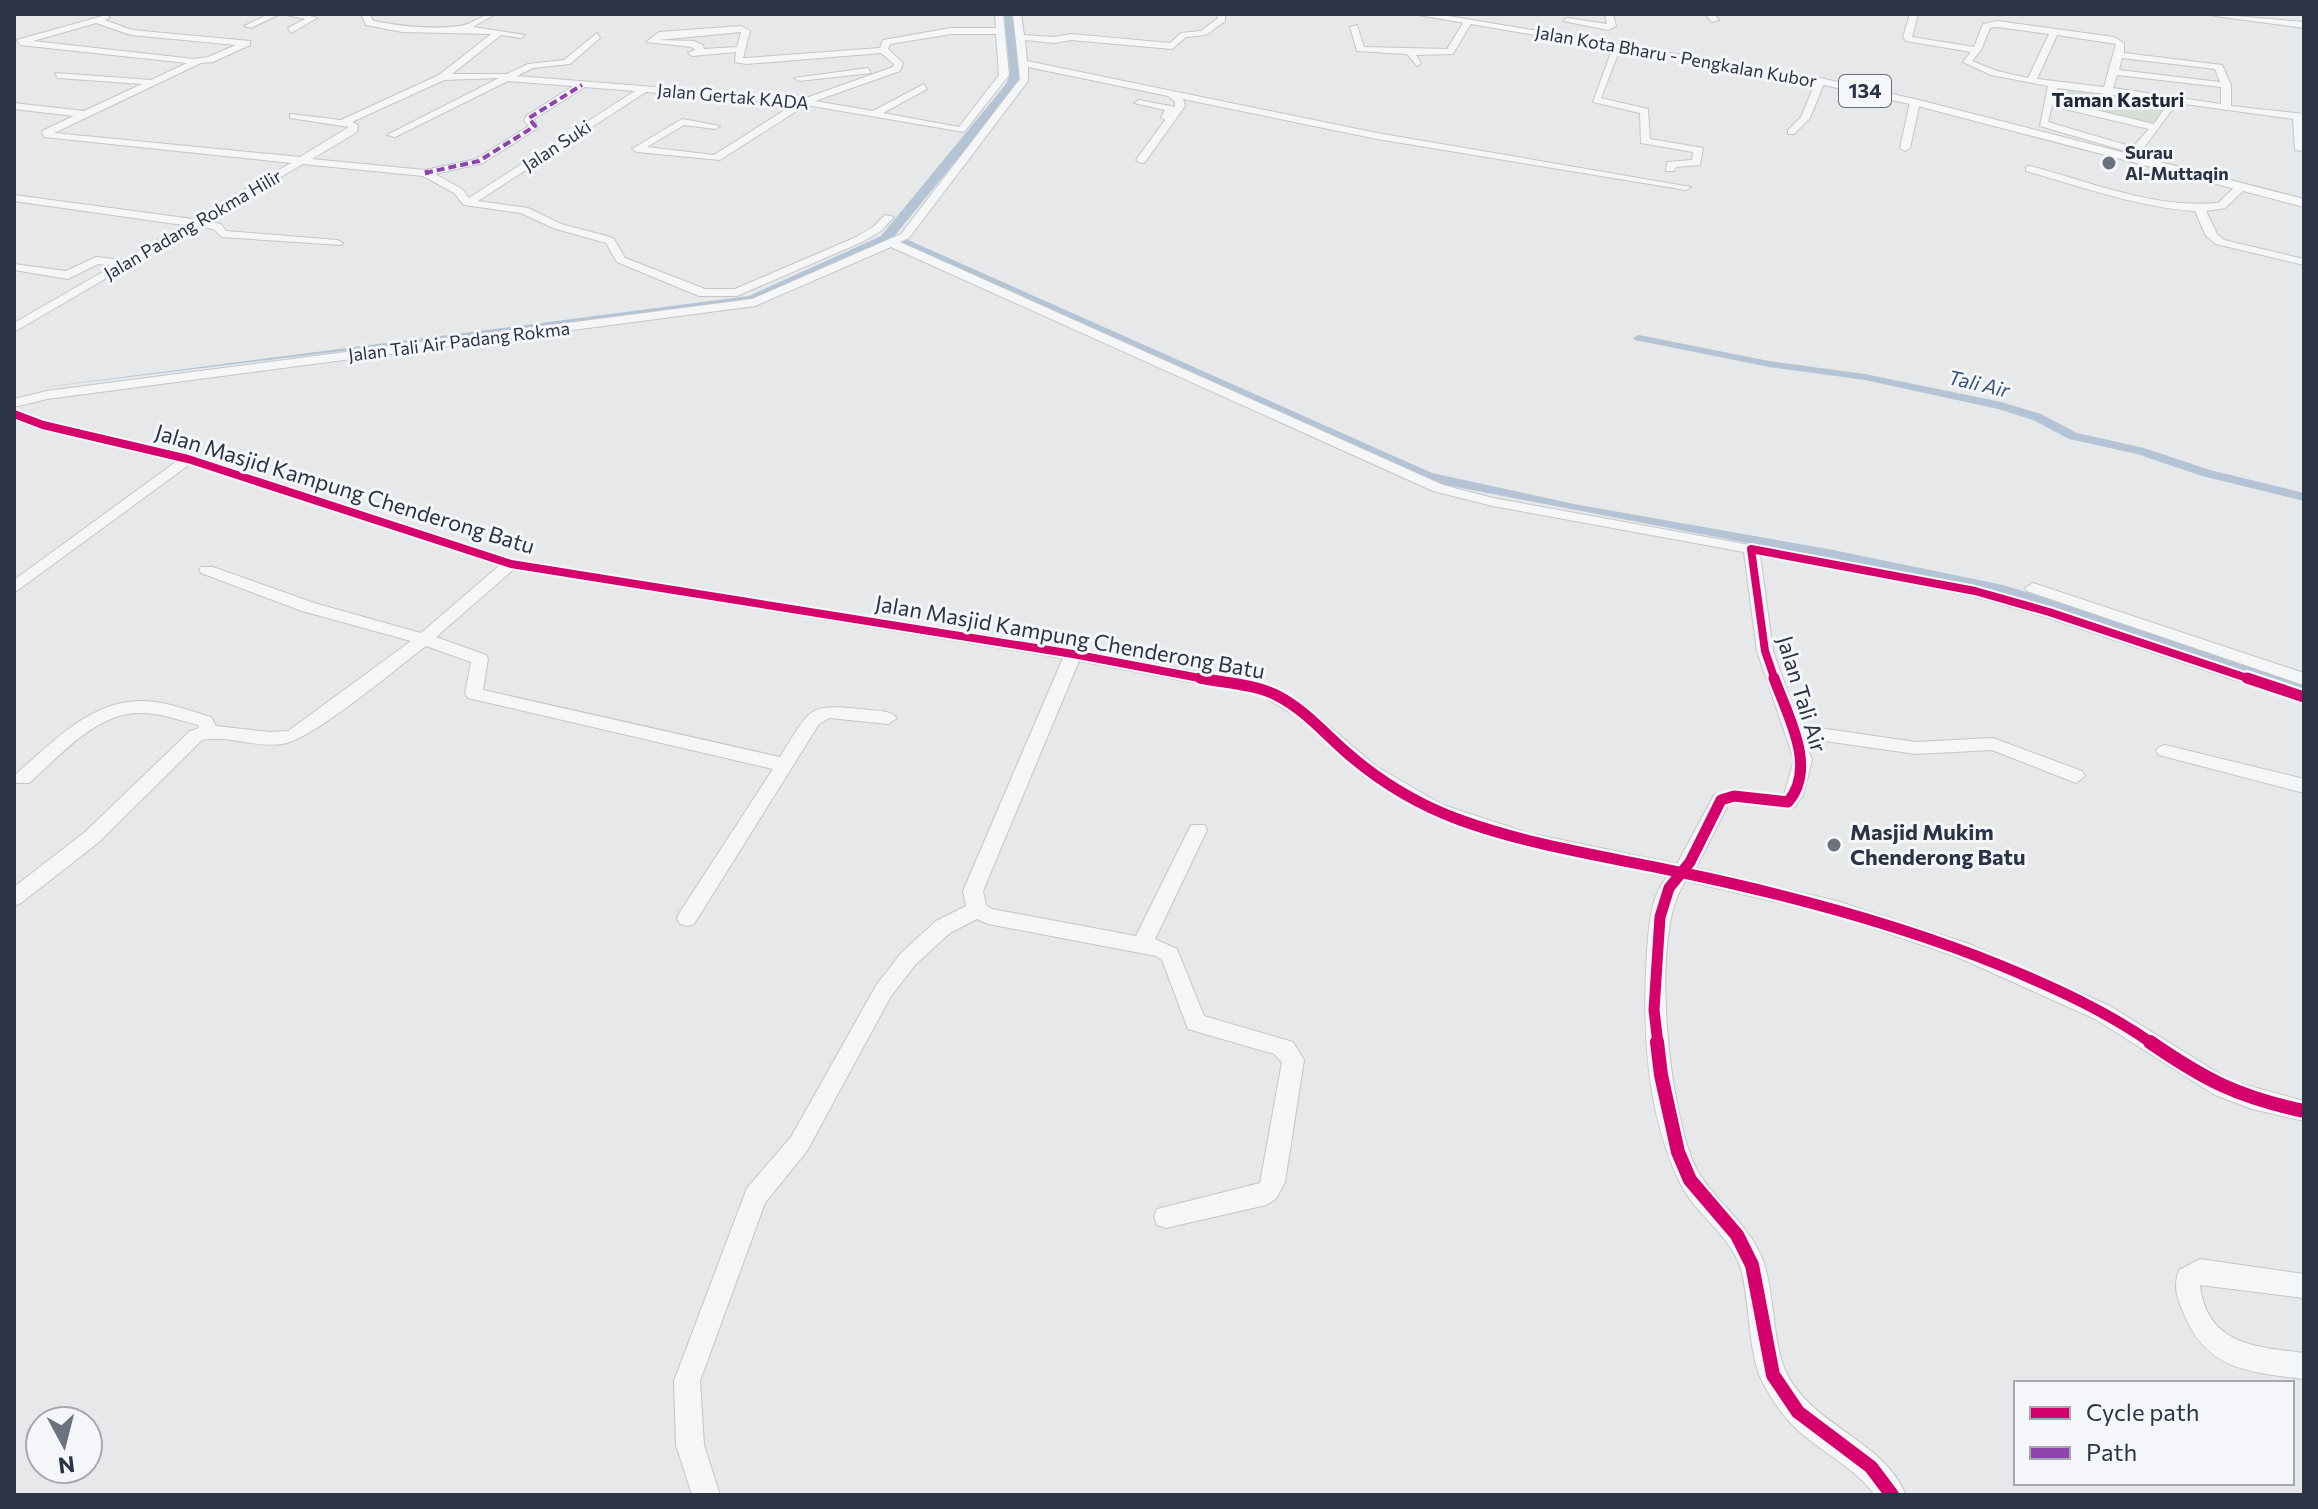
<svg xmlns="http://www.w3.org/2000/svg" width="2318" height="1509" font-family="Commissioner,sans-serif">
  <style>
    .green { fill: #d6ded6 }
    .water { fill: #b4c4d5 }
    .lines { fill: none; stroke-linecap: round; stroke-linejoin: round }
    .canal { fill: #b4c4d5; fill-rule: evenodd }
    .minor-casing { stroke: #c4c6c8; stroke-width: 2 }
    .major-casing { stroke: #c2c5c8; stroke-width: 2 }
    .minor { fill: #f5f6f7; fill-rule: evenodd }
    .major { fill: #f8f8f8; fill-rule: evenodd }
    .quiet-far1 { stroke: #8e44ad; stroke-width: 4; stroke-dasharray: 8 4; stroke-linecap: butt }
    .quiet { stroke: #8e44ad; stroke-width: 5; stroke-dasharray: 10 5; stroke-linecap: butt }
    .cycleway-far2-casing { stroke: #f4f6f9; stroke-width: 12 }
    .cycleway-far1-casing { stroke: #f4f6f9; stroke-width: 16 }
    .cycleway-casing { stroke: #f4f6f9; stroke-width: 19 }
    .cycleway-far2 { stroke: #d6006c; stroke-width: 8 }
    .cycleway-far1 { stroke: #d6006c; stroke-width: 11 }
    .cycleway { stroke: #d6006c; stroke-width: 14 }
    .poi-dot { fill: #6c737f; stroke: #f4f6f9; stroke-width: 3 }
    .labels { text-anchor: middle; stroke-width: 6; stroke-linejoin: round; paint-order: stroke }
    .far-street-label { font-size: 18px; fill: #2b3445; stroke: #f4f6f9 }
    .far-poi-label { font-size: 18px; font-weight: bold; fill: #2b3445; stroke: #f4f6f9; text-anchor: start }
    .shield { fill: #f4f6f9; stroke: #676e7b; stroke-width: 2 }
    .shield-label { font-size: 20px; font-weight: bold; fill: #2b3445 }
    .far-neighbourhood-label { font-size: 20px; font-weight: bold; fill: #1d2536; stroke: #f4f6f9 }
    .far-water-label { font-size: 20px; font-style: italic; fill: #34527a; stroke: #f4f6f9 }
    .street-label { font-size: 22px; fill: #2b3445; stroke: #f4f6f9 }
    .poi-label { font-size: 22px; font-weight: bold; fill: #2b3445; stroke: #f4f6f9; text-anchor: start }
  </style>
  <rect width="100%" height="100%" fill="#e6e8ea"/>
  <!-- green -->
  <path class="green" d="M 2053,85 L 2175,100 L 2156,128 L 2049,102 Z"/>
  <!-- water -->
  <path class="water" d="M 1004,14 L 1012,14 L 1020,74 L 1018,85 L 892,239 L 753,301 L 14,391 L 749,296 L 881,236 L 1006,84 L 1010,74 Z
    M 906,239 L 1432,473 L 1574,504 L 1828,549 L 2003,585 L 2162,634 L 2304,684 L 2304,693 L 2162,643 L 1986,589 L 1441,484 L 901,243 Z"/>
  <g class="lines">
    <!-- canal -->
    <path class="canal" d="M 1639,335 L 1769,361 L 1865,374 L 2001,402 L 2041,414 L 2077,433 L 2144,448 L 2210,470 L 2304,493 L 2304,501 L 2202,476 L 2137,454 L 2069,439 L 2033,420 L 1998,409 L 1865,380 L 1769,367 L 1635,340 L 1633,338 Z"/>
    <defs>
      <path id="minor" d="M 269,14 L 280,14 L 251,28 L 244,26 Z
        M 282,14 L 303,14 L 317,18 L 291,33 L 288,28 L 305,19 Z
        M 361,14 L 370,14 L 373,21 C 401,26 431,30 459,26 C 472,25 481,14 495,14 L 473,27 L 525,35 L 521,38 L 501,35 L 452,74 L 507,74 L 528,64 L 564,60 L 597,33 L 600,38 L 570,64 L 533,68 L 517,76 L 803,99 L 893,67 L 894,64 L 881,53 L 746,64 L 735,62 L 736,52 L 692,56 L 688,53 L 695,50 L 692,47 L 646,42 L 659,32 L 741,26 L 750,31 L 743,58 L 746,58 L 880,48 L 883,40 L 951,28 L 996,28 L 995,14 L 1003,14 L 1009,75 L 964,132 L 806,105 L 720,160 L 637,152 L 632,149 L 682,119 L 720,126 L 715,129 L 684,125 L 647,147 L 714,155 L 794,104 L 646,92 L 478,201 L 528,208 L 561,224 L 607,236 L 614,239 L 625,258 L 705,289 L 735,289 L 854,238 L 873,227 L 885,215 L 894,217 L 881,231 L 862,242 L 737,296 L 699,296 L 617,262 L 606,243 L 553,228 L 521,213 L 464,205 L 454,193 L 423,176 L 303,164 L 205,221 L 221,224 L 226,231 L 337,240 L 343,243 L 341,245 L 222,237 L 213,229 L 196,226 L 14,332 L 14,323 L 113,266 L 98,264 L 68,279 L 14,270 L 14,264 L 66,271 L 96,257 L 123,260 L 183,225 L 14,201 L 14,195 L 193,219 L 291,163 L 44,137 L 42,131 L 74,116 L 14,109 L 14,103 L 84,111 L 142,84 L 58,78 L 55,73 L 151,80 L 187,63 L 20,45 L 17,40 L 106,15 L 110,17 L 105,20 L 132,30 L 250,41 L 250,45 L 213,62 L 201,63 L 54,133 L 300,157 L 349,127 L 290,118 L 290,114 L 341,120 L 439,75 L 491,34 L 402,32 L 366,25 ZM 96,23 L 131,35 L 236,45 L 208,57 L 194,59 L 33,41 ZM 741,32 L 737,47 L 704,49 L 703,45 L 694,41 L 658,40 ZM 951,34 L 996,34 L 999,75 L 959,127 L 883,113 L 927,89 L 924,84 L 873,111 L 815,101 L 900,71 L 903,63 L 888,49 L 890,44 ZM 499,78 L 387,135 L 395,137 L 508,81 L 573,86 L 526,116 L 524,121 L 529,126 L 476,159 L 425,170 L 312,159 L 357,132 L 358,125 L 352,122 L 444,80 ZM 585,87 L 635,91 L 469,198 L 462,189 L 435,174 L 483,163 L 538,128 L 534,119 Z
        M 1013,14 L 1021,14 L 1024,35 L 1054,37 L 1071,34 L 1170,43 L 1181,33 L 1201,31 L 1218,18 L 1217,14 L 1225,14 L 1225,21 L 1206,35 L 1186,37 L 1172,49 L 1071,40 L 1054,43 L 1025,40 L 1027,61 L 1377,133 L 1691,187 L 1686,190 L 1377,139 L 1183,99 L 1185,106 L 1145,162 L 1141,163 L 1136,160 L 1165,120 L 1161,117 L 1165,110 L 1134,103 L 1139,100 L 1175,107 L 1175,102 L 1168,96 L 1028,67 L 1028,81 L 909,238 L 900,242 L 1443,485 L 1493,498 L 1975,586 L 2055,608 L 2304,691 L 2304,703 L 2043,616 L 1973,596 L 1760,555 L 1773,651 L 1799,725 L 1916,742 L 1993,738 L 2082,771 L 2085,776 L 2076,783 L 1992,750 L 1916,754 L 1804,738 L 1812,760 L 1803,795 L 1795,807 L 1788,809 L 1734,803 L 1728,805 L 1696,868 L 1837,901 L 1969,944 L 2110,1006 L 2231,1081 L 2304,1101 L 2304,1121 L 2252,1109 L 2215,1095 L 2095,1019 L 1955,956 L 1837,916 L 1686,881 C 1648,929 1669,1117 1697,1170 C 1716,1204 1749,1222 1764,1263 C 1774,1294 1773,1342 1785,1370 C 1810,1426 1882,1438 1906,1495 L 1875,1495 C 1850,1462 1813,1449 1788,1420 C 1779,1411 1771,1397 1764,1385 C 1747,1355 1751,1301 1740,1266 C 1728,1233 1695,1214 1680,1183 C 1646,1113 1642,1028 1647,952 C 1649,926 1650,897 1667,877 L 1505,841 L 1429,815 L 1364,776 L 1298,717 L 1260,695 L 1079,661 L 983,891 L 986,905 L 992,909 L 1136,936 L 1191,825 L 1205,825 L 1207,830 L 1155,939 L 1177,949 L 1204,1016 L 1293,1042 L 1304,1060 L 1285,1182 L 1276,1199 L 1266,1205 L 1166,1228 L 1157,1225 L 1154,1217 L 1157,1209 L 1260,1183 L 1282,1062 L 1274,1054 L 1188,1029 L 1162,960 L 1156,956 L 988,924 L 977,919 L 950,933 L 916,964 L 891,996 L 807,1151 L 765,1203 L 700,1381 L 704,1445 L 720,1495 L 692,1495 L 676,1445 L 674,1381 L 747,1188 L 791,1137 L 877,984 L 902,952 L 936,921 L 966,906 L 963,891 L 1063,658 L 514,569 L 436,637 L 486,655 L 488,659 L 483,690 L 780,757 C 812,707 806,703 868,710 C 878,711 890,710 897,718 L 888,724 L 829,718 L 819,724 L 694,924 L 687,926 L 680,924 L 677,918 L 680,912 L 773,769 L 468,698 L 465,694 L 471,662 L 426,646 C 398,667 311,741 282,744 C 255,748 229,735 202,740 L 99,842 L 21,903 L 14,906 L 14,887 L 85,832 L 190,731 L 199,728 L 198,725 C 179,720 158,712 137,713 C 94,715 60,756 29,783 L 17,783 L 14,778 L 17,773 C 52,743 88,703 138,701 C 162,700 188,710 211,717 L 216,726 L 269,732 L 288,731 L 411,641 L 302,611 L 201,573 L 199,570 L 201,567 L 213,567 L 314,603 L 421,633 L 500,565 L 190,464 L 14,593 L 14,580 L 177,461 L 38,428 L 14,419 L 14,410 L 47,422 L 193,456 L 513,560 L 1073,649 L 1264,684 L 1302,703 L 1377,767 L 1443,805 L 1528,833 L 1677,864 L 1714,795 L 1734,789 L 1784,795 L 1794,760 L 1757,651 L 1744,552 L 1493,506 L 1433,491 L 891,247 L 755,306 L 47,399 L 14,407 L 14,399 L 47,391 L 752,299 L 901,234 L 1020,79 Z
        M 1605,14 L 1613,14 L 1616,26 L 1608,30 L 1563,21 L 1567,18 L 1607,24 Z
        M 1705,14 L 1714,14 L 1719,20 L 1712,22 Z
        M 1910,14 L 1918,14 L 1912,37 L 1974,47 L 1983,24 L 1997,21 L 2114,37 L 2124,43 L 2124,53 L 2222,65 L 2231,85 L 2231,106 L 2304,114 L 2304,151 L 2295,150 L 2293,119 L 2177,103 L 2140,153 L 2134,159 L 2126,159 L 2129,152 L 2040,126 L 2048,86 L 1991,75 L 1963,62 L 1971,52 L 1906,41 L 1903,37 ZM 1997,27 L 2049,34 L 2028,78 L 1997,71 L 1972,61 L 1981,50 L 1990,28 ZM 2057,35 L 2116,44 L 2104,87 L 2037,79 ZM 2122,58 L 2215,69 L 2220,82 L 2119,70 ZM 2117,75 L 2221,87 L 2221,104 L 2113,88 ZM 2057,88 L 2169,102 L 2154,124 L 2054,100 ZM 2052,106 L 2149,129 L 2133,147 L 2048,122 Z
        M 2211,14 L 2304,22 L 2304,28 L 2215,16 Z
        M 1465,20 L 1472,22 L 1453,54 L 1416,55 L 1421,63 L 1417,66 L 1407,54 L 1357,51 L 1350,27 L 1357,25 L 1364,47 L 1447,49 Z
        M 1614,44 L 1621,46 L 1601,98 L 1648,109 L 1650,139 L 1703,148 L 1700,165 L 1676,167 L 1674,171 L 1666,171 L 1667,162 L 1692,160 L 1693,152 L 1641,143 L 1640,113 L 1593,102 Z
        M 868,68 L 871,73 L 799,81 L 794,78 Z
        M 1817,79 L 1825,81 L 1810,118 L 1794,134 L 1788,134 L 1788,130 L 1801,117 Z
        M 1915,99 L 1920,102 L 1910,148 L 1905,151 L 1900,148 L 1910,102 Z
        M 2030,166 C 2091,182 2154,209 2218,203 L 2238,184 L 2246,184 L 2246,188 L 2225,208 L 2206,211 L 2217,234 L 2224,240 L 2304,259 L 2304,265 L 2216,244 L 2206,236 L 2195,211 C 2137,207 2082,187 2026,171 L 2026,167 Z
        M 2033,583 L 2304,673 L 2304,685 L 2027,591 L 2025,588 Z
        M 2165,745 L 2304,779 L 2304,793 L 2159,755 L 2156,751 L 2159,747 Z
        M 2200,1259 L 2304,1274 L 2304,1298 L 2200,1285 C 2207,1345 2256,1347 2304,1353 L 2304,1379 C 2248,1372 2206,1370 2183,1312 C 2177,1297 2173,1286 2179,1270 Z"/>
      <path id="major" d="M 1413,14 L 1436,14 L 1820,78 L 1919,100 L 2304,199 L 2304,207 L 1914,105 L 1820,84 Z"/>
    </defs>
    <!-- minor casing -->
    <use href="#minor" class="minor-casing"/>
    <!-- major casing -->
    <use href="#major" class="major-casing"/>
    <!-- minor -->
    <use href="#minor" class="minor"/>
    <!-- major -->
    <use href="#major" class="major"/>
    <!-- quiet-far1 -->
    <path class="quiet-far1" d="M 425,173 L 479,161 L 535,126 L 529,118 L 582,85"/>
    <!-- quiet -->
    <path class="quiet" d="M 425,173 L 429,172"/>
    <defs>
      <path id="cycleway-far2" d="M 14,414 L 43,425 L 188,459 L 511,564 L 1073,654 L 1210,680
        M 1775,680 L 1765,651 L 1751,549 L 1975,591 L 2049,612 L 2253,680"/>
      <path id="cycleway-far1" d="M 1200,678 C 1225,683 1253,684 1276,695 C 1304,709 1323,732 1346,752 C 1379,781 1419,805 1460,820 C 1532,846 1609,857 1684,873 C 1793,896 1899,924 2002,966 C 2055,988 2106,1011 2153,1044
        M 2247,678 L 2304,697
        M 1658,1044 L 1654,1010 L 1660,917 L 1669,888 L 1690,862 L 1721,800 L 1734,796 L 1788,802 C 1818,767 1787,715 1774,678"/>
      <path id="cycleway" d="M 1657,1042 L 1661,1075 L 1678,1152 L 1690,1180 L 1737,1235 L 1752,1265 L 1773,1375 L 1798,1412 L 1871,1467 L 1892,1495
        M 2150,1042 C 2205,1080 2238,1097 2304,1111"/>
    </defs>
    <!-- cycleway-far2 casing -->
    <use href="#cycleway-far2" class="cycleway-far2-casing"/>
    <!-- cycleway-far1 casing -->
    <use href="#cycleway-far1" class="cycleway-far1-casing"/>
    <!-- cycleway casing -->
    <use href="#cycleway" class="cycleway-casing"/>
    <!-- cycleway-far2 -->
    <use href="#cycleway-far2" class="cycleway-far2"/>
    <!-- cycleway-far1 -->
    <use href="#cycleway-far1" class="cycleway-far1"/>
    <!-- cycleway -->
    <use href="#cycleway" class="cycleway"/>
  </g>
  <!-- markers -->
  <g class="poi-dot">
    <circle cx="2109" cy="163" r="8"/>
    <circle cx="1834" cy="845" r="8"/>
  </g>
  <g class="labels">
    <!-- far-street labels -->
    <g class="far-street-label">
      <text transform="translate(1676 57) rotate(10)" y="6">Jalan Kota Bharu - Pengkalan Kubor</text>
      <text transform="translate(733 97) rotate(5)" y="6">Jalan Gertak KADA</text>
      <text transform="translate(557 146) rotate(-33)" y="6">Jalan Suki</text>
      <text transform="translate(193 225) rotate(-30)" y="6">Jalan Padang Rokma Hilir</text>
      <text transform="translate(459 342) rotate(-7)" y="6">Jalan Tali Air Padang Rokma</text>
    </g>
    <!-- far-poi labels -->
    <g class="far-poi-label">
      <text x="2125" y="159">Surau<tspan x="2125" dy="21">Al-Muttaqin</tspan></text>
    </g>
    <!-- shield labels -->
    <rect class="shield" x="1839" y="75" width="52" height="32" rx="6"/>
    <g class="shield-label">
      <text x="1865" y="98">134</text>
    </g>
    <!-- far-neighbourhood labels -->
    <g class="far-neighbourhood-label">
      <text x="2118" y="107">Taman Kasturi</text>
    </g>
    <!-- far-water labels -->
    <g class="far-water-label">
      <text transform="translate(1979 384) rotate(13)" y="7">Tali Air</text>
    </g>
    <!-- street labels -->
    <g class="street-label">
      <text transform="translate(345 489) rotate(17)" y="8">Jalan Masjid Kampung Chenderong Batu</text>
      <text transform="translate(1070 637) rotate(10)" y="8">Jalan Masjid Kampung Chenderong Batu</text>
      <text transform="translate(1802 694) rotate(73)" y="8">Jalan Tali Air</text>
    </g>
    <!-- poi labels -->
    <g class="poi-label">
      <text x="1850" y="840">Masjid Mukim<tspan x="1850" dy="25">Chenderong Batu</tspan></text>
    </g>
  </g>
  <!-- border -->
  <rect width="2318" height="1509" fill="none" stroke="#2b3445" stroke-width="32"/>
  <!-- legend -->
  <rect x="2014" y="1381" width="280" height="104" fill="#f4f6f9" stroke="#a4a8b1" stroke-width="2"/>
  <rect x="2030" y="1407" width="40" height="12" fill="#d6006c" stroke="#a4a8b1" stroke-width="2"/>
  <text x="2086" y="1421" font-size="24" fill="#2b3445">Cycle path</text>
  <rect x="2030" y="1447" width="40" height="12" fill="#8e44ad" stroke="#a4a8b1" stroke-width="2"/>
  <text x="2086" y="1461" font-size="24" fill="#2b3445">Path</text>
  <!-- north arrow -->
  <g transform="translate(64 1445) rotate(173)"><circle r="38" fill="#f4f6f9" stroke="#a4a8b1" stroke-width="2"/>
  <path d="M0-6L14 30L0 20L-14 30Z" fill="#6c737f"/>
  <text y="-12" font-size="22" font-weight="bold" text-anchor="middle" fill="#2b3445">N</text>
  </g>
</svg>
